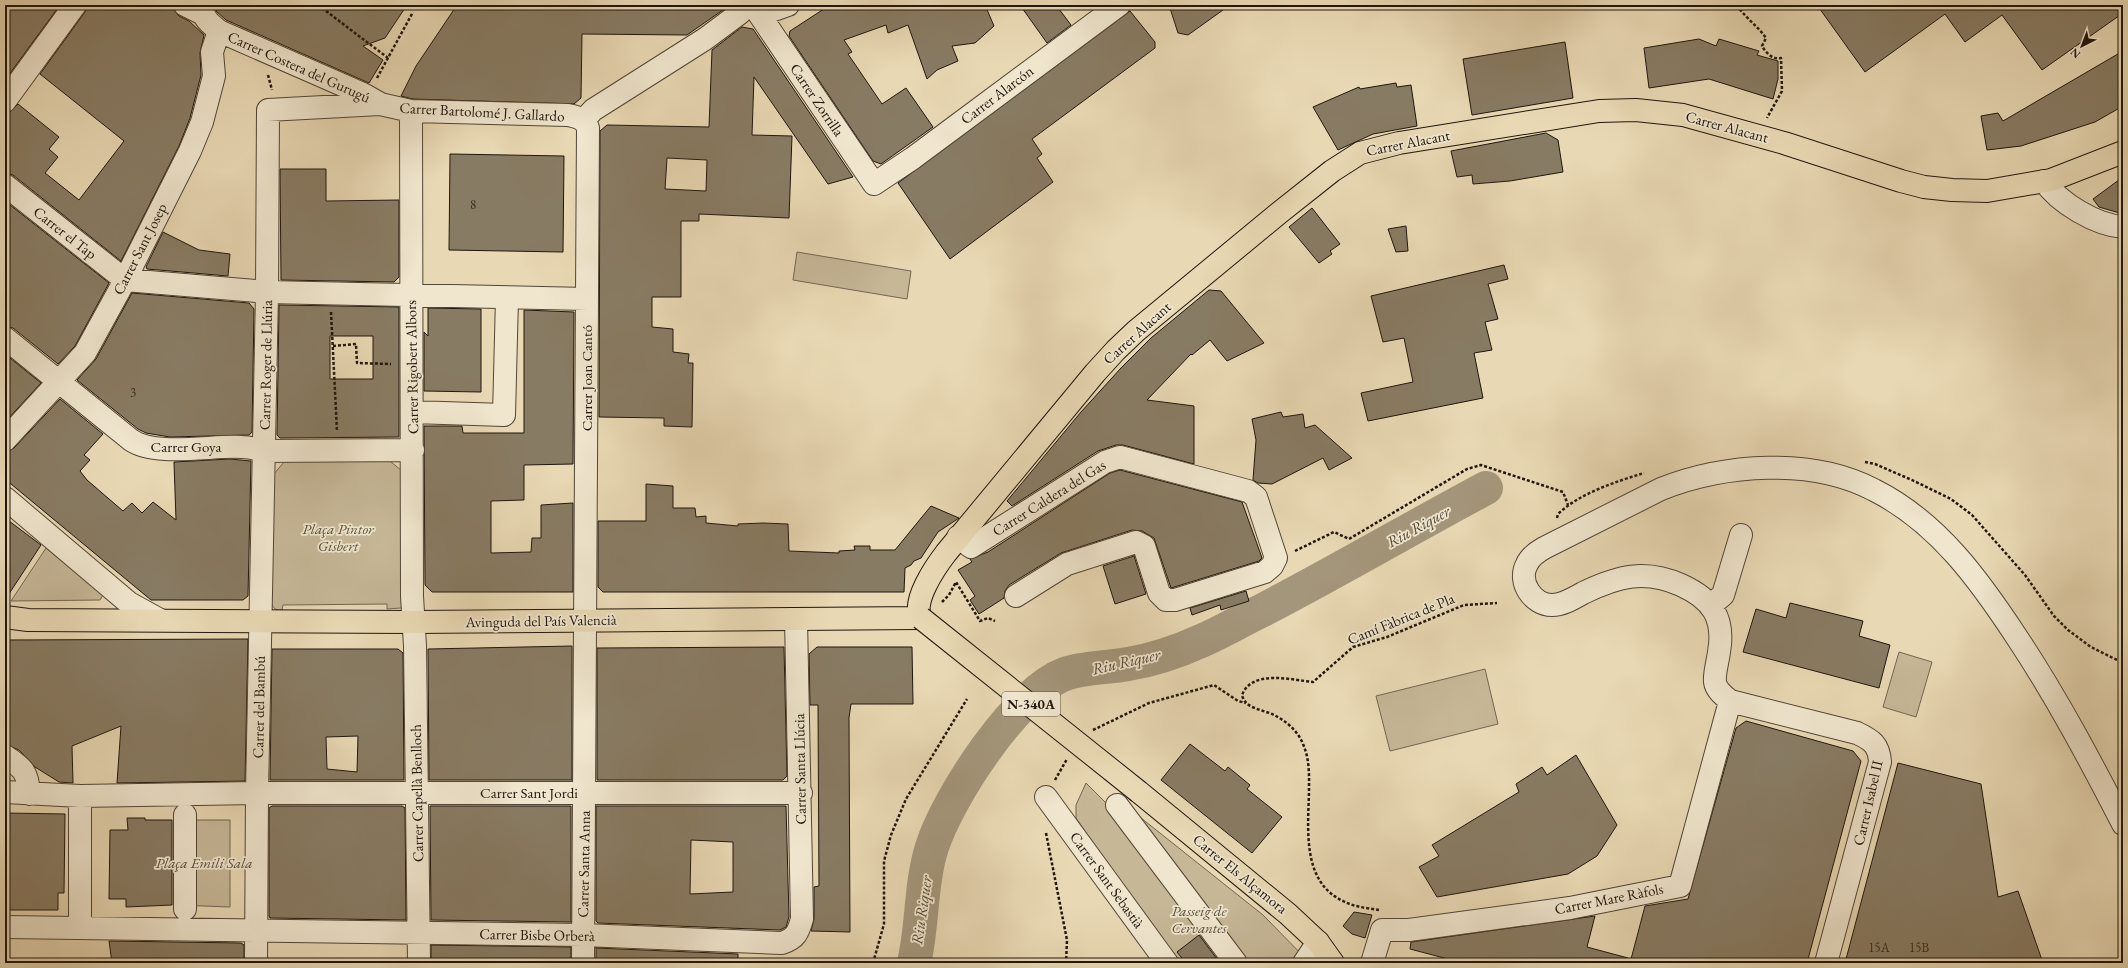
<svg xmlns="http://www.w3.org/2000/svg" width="2128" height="968" font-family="'EB Garamond',serif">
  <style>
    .green { fill: #c6b797; stroke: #736652 }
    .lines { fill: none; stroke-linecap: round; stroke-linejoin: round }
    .river { stroke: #a4967b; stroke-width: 34 }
    .building { fill: #887b63; stroke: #20160d; fill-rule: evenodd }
    .minor-casing { stroke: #524636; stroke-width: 24 }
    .major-casing { stroke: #20160d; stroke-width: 24 }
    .path { stroke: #20160d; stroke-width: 2.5; stroke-dasharray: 3 2; stroke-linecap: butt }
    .minor { stroke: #f0e6ce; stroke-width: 22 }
    .major { stroke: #e8d8b3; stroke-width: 22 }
    .major-bridge-casing { stroke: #20160d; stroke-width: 24; stroke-linecap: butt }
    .major-bridge { stroke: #e8d8b3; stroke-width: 22 }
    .labels { text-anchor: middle; stroke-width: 3.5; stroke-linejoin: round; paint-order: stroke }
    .number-label { font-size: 13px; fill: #3a2f22 }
    .shield { fill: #f0e6ce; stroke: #5e5447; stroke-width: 1 }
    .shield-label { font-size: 14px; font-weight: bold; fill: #20160d }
    .street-label { font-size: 15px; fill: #20160d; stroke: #f0e6ce }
    .park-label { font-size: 15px; font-style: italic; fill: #5a4e3d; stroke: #f0e6ce }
    .water-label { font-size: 16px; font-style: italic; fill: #554939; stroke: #f0e6ce }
  </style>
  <rect width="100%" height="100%" fill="#e8d8b3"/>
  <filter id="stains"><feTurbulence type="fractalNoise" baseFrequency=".005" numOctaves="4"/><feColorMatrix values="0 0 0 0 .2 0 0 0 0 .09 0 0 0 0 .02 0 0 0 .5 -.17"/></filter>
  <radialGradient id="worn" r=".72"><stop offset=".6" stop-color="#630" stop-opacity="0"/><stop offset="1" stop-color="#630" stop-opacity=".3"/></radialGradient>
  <!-- green -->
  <path class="green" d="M 797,252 L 911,271 L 907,299 L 793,280 Z
    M 287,461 L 390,461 L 402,471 L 403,606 L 401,608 L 387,609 L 387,604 L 283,605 L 282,610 C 276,611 273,608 271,603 L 273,475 L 284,462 Z
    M 46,548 L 103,595 L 100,600 L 11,601 Z
    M 1899,652 L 1932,662 L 1916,717 L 1883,707 Z
    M 1485,669 L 1498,724 L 1390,751 L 1376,696 Z
    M 1086,783 L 1112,809 L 1121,802 L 1263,915 L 1310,963 L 1176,963 L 1076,818 L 1076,805 Z
    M 178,820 L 230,820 L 230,907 L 177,905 Z"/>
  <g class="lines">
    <!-- river -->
    <path class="river" d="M 914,963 C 923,925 920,885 932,847 C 947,799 1016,692 1065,674 C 1084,667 1108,668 1128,664 C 1153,660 1179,651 1201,641 C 1222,632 1242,620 1263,610 C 1338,571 1411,528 1486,488"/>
  </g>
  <!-- building -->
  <path class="building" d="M 5,5 L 60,5 L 5,80 Z
    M 87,5 L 170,5 L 179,16 L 189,21 L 204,35 L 200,53 L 201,75 L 190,118 L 179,146 L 121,261 L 13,175 L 5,173 L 5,113 L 10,112 L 18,104 L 59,137 L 49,149 L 58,157 L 45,173 L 79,200 L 124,141 L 40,74 L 85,12 Z
    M 216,5 L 407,5 L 385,38 L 363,46 L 383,60 L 369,83 L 226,20 L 216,11 Z
    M 457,5 L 640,8 L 648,5 L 730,5 L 687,35 L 582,34 L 581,98 L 574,104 L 413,99 L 401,96 L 416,66 Z
    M 830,5 L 985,5 L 994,26 L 975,43 L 952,46 L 958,61 L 937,70 L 927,79 L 908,25 L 888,33 L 886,25 L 844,40 L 852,52 L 848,54 L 882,104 L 906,88 L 933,127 L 881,164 L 873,161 L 789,36 L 790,31 Z
    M 1020,5 L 1056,5 L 1071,25 L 1047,43 Z
    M 1169,5 L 1230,5 L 1188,35 L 1178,33 Z
    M 1817,5 L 2123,5 L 2123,13 L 2042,70 L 2002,15 L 1965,42 L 1945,14 L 1865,72 Z
    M 1130,11 L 1155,42 L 1155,48 L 1032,139 L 1042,154 L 1037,158 L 1053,182 L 950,259 L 898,183 Z
    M 742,27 L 753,29 L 853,177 L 828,184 L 754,77 L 752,135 L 792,136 L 789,218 L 699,214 L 699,221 L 681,221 L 681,297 L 652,297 L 652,327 L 673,329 L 673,352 L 689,354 L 688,363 L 693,363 L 692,427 L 664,426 L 664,418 L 599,417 L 600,131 L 607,125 L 709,127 L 712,50 ZM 667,158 L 707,160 L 706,191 L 665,189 Z
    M 1699,39 L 1716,46 L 1719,39 L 1759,51 L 1757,55 L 1778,61 L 1778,79 L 1773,99 L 1709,79 L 1649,88 L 1644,48 Z
    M 1565,42 L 1573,98 L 1472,115 L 1463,59 Z
    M 2123,51 L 2123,106 L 2095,122 L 2021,146 L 1987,150 L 1981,116 L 1998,113 L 2003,121 Z
    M 1396,83 L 1397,87 L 1411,85 L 1417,126 L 1373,134 L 1338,150 L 1313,107 L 1359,87 L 1360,89 Z
    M 1546,133 L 1558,140 L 1563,172 L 1510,181 L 1473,184 L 1472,175 L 1457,177 L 1451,151 Z
    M 450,154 L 564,156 L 563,252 L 449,250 Z
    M 280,169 L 326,169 L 326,201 L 399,200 L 399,277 L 394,282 L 281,280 Z
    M 2123,177 L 2123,214 L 2099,207 L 2093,199 Z
    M 5,201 L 109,283 L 75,346 L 58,364 L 13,328 L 5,326 Z
    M 1312,208 L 1340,244 L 1330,251 L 1332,254 L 1319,263 L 1289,227 Z
    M 1406,226 L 1408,251 L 1396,252 L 1388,229 Z
    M 163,232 L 199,250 L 230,254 L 228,276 L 147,269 L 146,267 Z
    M 1504,265 L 1508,279 L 1488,284 L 1498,319 L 1485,322 L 1492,350 L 1474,353 L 1483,398 L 1368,421 L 1361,393 L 1413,382 L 1404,338 L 1383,342 L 1371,296 Z
    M 1209,290 L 1221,291 L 1264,343 L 1227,361 L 1210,340 L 1192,355 L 1191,354 L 1147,400 L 1194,406 L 1194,464 L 1123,445 L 1116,445 L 1098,451 L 1012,506 L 1007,501 L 1081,412 L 1121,368 L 1151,338 Z
    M 132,293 L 249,303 L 254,309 L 252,432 L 249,435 L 170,437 L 146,433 L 138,429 L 77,380 L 96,359 Z
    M 279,305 L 399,307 L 399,437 L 280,438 L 277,435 ZM 330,336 L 373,336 L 373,379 L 330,379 Z
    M 428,308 L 481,309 L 481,392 L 424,391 L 424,332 L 428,336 Z
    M 524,310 L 574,312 L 573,464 L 524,465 L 524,500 L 491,501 L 491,553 L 531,552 L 532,538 L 541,538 L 541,505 L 573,503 L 573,592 L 432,592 L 425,585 L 424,426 L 462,426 L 463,433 L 524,433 Z
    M 5,354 L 41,383 L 5,422 Z
    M 60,399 L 103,434 L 84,455 L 90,460 L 80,471 L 87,480 L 123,511 L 132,503 L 142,513 L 153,502 L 176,520 L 174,462 L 230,459 L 251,461 L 248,596 L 243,600 L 151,600 L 5,479 L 5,452 L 14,448 Z
    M 1281,412 L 1283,417 L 1303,414 L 1305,428 L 1315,425 L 1352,458 L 1329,470 L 1323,458 L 1272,484 L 1258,483 L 1253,480 L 1256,440 L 1252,419 Z
    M 1120,470 L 1242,502 L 1262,558 L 1259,561 L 1171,588 L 1154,538 L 1142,531 L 1132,530 L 1061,553 L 1009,585 L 1005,591 L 1004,598 L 979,614 L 970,600 L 975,596 L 958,570 L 972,562 L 970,559 L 988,552 L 1110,473 Z
    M 646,484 L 673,486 L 673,508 L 695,508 L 696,517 L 706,516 L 706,523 L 738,526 L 738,524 L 763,523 L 788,524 L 789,551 L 839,553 L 839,551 L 855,550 L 854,546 L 870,546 L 870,550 L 895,550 L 931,506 L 959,518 L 938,532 L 921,558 L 914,561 L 911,565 L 905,568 L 904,592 L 603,592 L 598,587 L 598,521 L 646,521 Z
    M 5,518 L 41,545 L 5,600 Z
    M 1134,556 L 1146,594 L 1115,604 L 1103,566 Z
    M 1246,591 L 1249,601 L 1221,610 L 1220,605 L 1192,615 L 1190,608 Z
    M 1790,603 L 1863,621 L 1859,636 L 1890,645 L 1879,688 L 1743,652 L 1756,609 L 1786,618 Z
    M 248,639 L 245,781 L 117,783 L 121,726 L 72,746 L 73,783 L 59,782 L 35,767 L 19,750 L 5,744 L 5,640 Z
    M 572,646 L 572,780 L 429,780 L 428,649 Z
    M 784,647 L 787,776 L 783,780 L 597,780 L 597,648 Z
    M 817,647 L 912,647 L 913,704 L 851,704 L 849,718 L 850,932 L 811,931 L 814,919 L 814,887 L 819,886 L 818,705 L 810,705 L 809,654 Z
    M 272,649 L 398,649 L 403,653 L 404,780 L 270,780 ZM 358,736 L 357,772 L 327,769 L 326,737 Z
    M 1746,721 L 1853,751 L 1861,761 L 1807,963 L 1630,963 L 1645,906 L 1688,899 L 1736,728 Z
    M 1190,744 L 1225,771 L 1228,767 L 1250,785 L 1247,789 L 1282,817 L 1252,853 L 1161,780 Z
    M 1576,755 L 1617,825 L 1597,856 L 1568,874 L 1437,897 L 1419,867 L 1439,856 L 1432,845 L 1519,792 L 1516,784 L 1542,767 L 1547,775 Z
    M 1898,763 L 1981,784 L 1998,897 L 2018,891 L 2043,963 L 1845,963 Z
    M 272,806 L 402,806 L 405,808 L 406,920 L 270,918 L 269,916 L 269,808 Z
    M 430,806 L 571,806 L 571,922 L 431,920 Z
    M 596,806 L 786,806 L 789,917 L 786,927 L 780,930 L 598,923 L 596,921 ZM 691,840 L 733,842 L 733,892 L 690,894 Z
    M 5,813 L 65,814 L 64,893 L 58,893 L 58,910 L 5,910 Z
    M 127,818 L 145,818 L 145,820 L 172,820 L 172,905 L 126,907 L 126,899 L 109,899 L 110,830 L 128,830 Z
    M 1354,912 L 1372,915 L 1365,938 L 1352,934 L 1343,926 Z
    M 1595,916 L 1587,947 L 1628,958 L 1627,963 L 1463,963 L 1410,949 L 1411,942 Z
    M 1199,935 L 1220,963 L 1186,963 L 1177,952 Z
    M 109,941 L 241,943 L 244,945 L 244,963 L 112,963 Z
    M 431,945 L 571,947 L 571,963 L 431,963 Z
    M 596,948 L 738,954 L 738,963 L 596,963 Z"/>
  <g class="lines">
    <defs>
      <path id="minor" d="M 185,5 L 203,14
        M 204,5 C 200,17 211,24 219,31 L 363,94 L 379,103
        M 753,5 L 874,184 L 913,158 L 1119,5
        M 760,15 L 788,5
        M 5,101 L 75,5
        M 411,111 L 412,596 L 415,646 L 419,963
        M 584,120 L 593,110 L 705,39 L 740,13
        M 2044,181 C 2059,203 2096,225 2123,227
        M 5,185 L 125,280 L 267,292 L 587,299
        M 5,338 L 131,440 C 155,457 213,445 242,447 C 249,447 257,449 264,451 L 413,450
        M 413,412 L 504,415 L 507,298
        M 5,440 L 85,353 L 125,280 L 190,151 L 202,122 L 214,76 L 212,52 L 219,31
        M 5,498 L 129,603 L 160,620
        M 958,537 L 971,547 L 1105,462 L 1120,457 L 1248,491 L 1256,497 L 1276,558 L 1272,566 L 1265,572 L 1175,600 L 1166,600 L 1159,593 L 1144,546 L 1136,542 L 1067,564 L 1016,596
        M 1711,605 L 1723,595 L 1741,535
        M 5,756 C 23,768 28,772 29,794
        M 5,792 L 80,796 L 257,793 L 801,793
        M 80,796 L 80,927
        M 1046,797 L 1167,963
        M 1117,805 L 1236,963
        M 185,815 L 185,909
        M 5,927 L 583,935 L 782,943 C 796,938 798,933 802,919 L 796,619
        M 256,963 L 257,793 L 267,292 L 268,110 L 380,104 L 411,111 L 568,115 C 578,117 585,119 588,128 L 583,963
        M 1304,963 L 1318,942
        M 1372,963 L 1382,930 L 1409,930 L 1570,908 L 1680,886 L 1730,701
        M 1826,963 L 1880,762 C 1879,745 1872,740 1857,733 L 1730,701 C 1724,696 1716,690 1715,682 C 1714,673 1718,661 1719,652 C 1725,618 1712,599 1681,585 C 1645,569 1618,576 1583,593 C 1574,598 1563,605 1552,605 C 1533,605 1517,582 1527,564 C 1530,557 1537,552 1544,548 L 1661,489 C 1724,464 1812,457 1874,490 C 1938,522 1980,581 2018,639 C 2057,698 2090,760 2123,824"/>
      <path id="major" d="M 5,617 L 28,620 L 413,622 L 921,618 C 911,602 936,566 946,553 L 1095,373 L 1116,350 L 1136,331 L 1279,213 L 1332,171 L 1360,153 L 1399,143 L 1599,111 L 1636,110 L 1683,115 L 1784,143 L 1901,181 L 1924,187 L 1952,190 L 1987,191 L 2051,180 L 2123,152
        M 1139,792 L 1288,914 L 1318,942 L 1333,963"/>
    </defs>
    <!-- minor casing -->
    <use href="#minor" class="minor-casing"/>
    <!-- major casing -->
    <use href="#major" class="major-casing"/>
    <!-- path -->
    <path class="path" d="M 318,5 L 388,58
      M 1737,5 C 1745,18 1758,26 1766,38 L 1762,46 C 1766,53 1773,60 1781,58 L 1782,91 L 1767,118
      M 268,75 L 272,90
      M 377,78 L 413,12
      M 331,312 L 337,431
      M 333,346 L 356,344 L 357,363 L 391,364
      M 1865,462 L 1875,464 L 1912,480 L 1951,499 L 1972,515 L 2025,575 L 2054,616 L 2068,630 L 2091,647 L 2123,663
      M 1557,518 L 1558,514 C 1580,493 1615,482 1644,473
      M 1295,551 L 1334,532 L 1349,539 L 1467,469 L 1481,465 L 1563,492 L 1568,505
      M 942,602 L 949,595 L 956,582 L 980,621 L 988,618 L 995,621
      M 1093,730 L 1149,703 L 1214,685 L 1238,701 L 1246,703
      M 1055,780 L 1067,759
      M 1046,833 L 1067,940 L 1066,963
      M 1379,910 C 1367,908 1354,907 1343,901 C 1302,882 1308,830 1309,792 C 1309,776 1310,760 1303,744 C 1298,731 1286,721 1274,715 C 1262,709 1245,709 1242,695 C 1252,669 1292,680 1313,682 L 1353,647 L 1387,637 L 1464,605 L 1497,603
      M 873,963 L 884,924 L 884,861 L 891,835 L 906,799 L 967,699"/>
    <!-- minor -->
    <use href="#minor" class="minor"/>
    <!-- major -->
    <use href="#major" class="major"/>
    <defs>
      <path id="major-bridge" d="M 921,618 L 1139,792"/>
    </defs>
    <!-- major-bridge casing -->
    <use href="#major-bridge" class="major-bridge-casing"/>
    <!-- major-bridge -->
    <use href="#major-bridge" class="major-bridge"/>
  </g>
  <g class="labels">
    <!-- number labels -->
    <g class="number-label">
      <text x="473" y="209">8</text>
      <text x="133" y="397">3</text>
      <text x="1879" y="952">15A</text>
      <text x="1919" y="952">15B</text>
    </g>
    <!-- shield labels -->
    <rect class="shield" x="1002" y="692" width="58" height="24" rx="3"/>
    <g class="shield-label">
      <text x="1031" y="709">N-340A</text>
    </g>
    <!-- street labels -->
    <g class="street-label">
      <text transform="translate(299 67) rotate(24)" y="5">Carrer Costera del Gurugú</text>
      <text transform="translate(997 95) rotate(-37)" y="5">Carrer Alarcón</text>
      <text transform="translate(817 100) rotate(56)" y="5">Carrer Zorrilla</text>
      <text transform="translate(482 112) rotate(3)" y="5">Carrer Bartolomé J. Gallardo</text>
      <text transform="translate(1727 127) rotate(15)" y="5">Carrer Alacant</text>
      <text transform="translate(1408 143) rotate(-11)" y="5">Carrer Alacant</text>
      <text transform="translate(65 233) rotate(38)" y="5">Carrer el Tap</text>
      <text transform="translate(140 249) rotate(-63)" y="5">Carrer Sant Josep</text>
      <text transform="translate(1137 333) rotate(-42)" y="5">Carrer Alacant</text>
      <text transform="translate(266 365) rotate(-89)" y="5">Carrer Roger de Llúria</text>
      <text transform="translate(412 367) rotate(-91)" y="5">Carrer Rigobert Albors</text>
      <text transform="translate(587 378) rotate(-90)" y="5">Carrer Joan Cantó</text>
      <text x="186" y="452">Carrer Goya</text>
      <text transform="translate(1049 498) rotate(-32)" y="5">Carrer Caldera del Gas</text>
      <text transform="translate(1401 619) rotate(-22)" y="5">Camí Fàbrica de Pla</text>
      <text transform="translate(541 621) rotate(-1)" y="5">Avinguda del País Valencià</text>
      <text transform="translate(259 707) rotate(-89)" y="5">Carrer del Bambú</text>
      <text transform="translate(800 769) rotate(-91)" y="5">Carrer Santa Llúcia</text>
      <text transform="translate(417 793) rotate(-91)" y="5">Carrer Capellà Benlloch</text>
      <text x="529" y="798">Carrer Sant Jordi</text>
      <text transform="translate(1868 803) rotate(-77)" y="5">Carrer Isabel II</text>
      <text transform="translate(584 864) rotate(-89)" y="5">Carrer Santa Anna</text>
      <text transform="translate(1240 874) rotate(39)" y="5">Carrer Els Alçamora</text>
      <text transform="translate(1107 880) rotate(54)" y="5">Carrer Sant Sebastià</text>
      <text transform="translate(1609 899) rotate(-11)" y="5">Carrer Mare Ràfols</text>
      <text transform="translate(537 935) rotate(1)" y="5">Carrer Bisbe Orberà</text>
    </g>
    <!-- park labels -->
    <g class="park-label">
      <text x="338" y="534">Plaça Pintor<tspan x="338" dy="17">Gisbert</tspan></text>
      <text x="204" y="868">Plaça Emili Sala</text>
      <text x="1199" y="916">Passeig de<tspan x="1199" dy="17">Cervantes</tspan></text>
    </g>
    <!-- water labels -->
    <g class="water-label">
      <text transform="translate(1418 526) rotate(-29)" y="6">Riu Riquer</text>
      <text transform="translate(1126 661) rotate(-13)" y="6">Riu Riquer</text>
      <text transform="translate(921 910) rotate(-82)" y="6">Riu Riquer</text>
    </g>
  </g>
  <!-- margin -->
  <rect width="2128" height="968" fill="none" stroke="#e8d8b3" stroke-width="20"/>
  <rect x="6" y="6" width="2116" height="956" fill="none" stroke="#20160d" stroke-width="2"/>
  <rect x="10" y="10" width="2108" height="948" fill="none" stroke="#20160d"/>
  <!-- north arrow -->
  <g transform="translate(2082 46) rotate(222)" stroke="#f0e6ce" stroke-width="3" paint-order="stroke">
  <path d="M0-3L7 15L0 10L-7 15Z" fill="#20160d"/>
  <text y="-6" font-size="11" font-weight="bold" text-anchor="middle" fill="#20160d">N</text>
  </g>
  <rect width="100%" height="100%" filter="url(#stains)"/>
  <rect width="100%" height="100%" fill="url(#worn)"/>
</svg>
